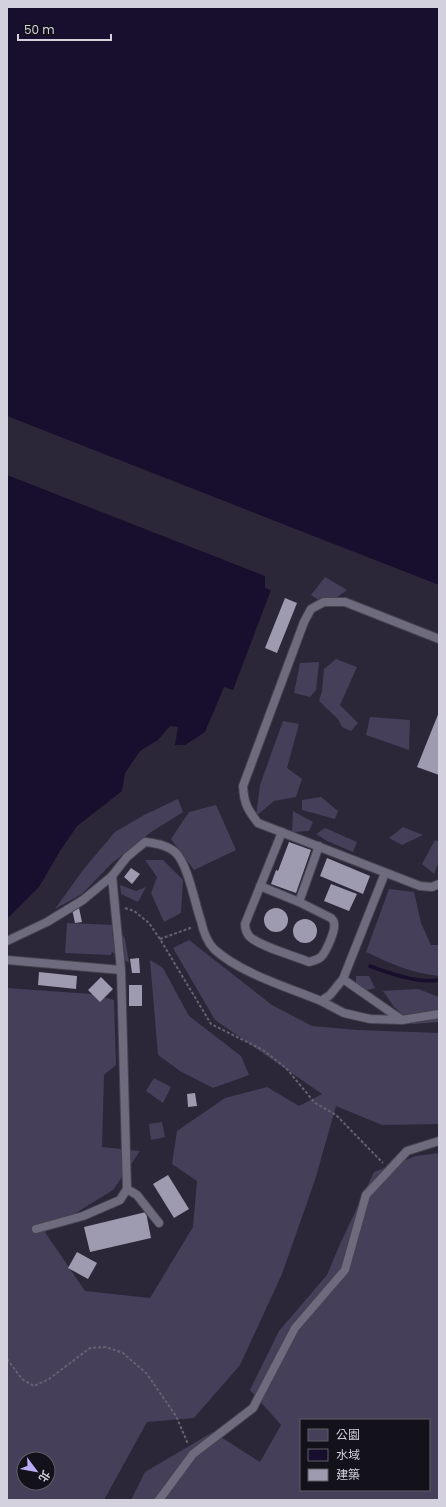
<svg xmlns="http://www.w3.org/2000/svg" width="446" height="1507" font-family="Poppins,'Noto Sans TC',sans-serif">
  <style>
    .green { fill: #453f5a; fill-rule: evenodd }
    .water { fill: #180e2d }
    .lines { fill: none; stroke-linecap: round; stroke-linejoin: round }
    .stream { stroke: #180e2d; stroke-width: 3.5 }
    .building { fill: #9e9aaf }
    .lane-casing { stroke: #464250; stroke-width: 10 }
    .path { stroke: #646170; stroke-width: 2; stroke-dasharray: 3 2; stroke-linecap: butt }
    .lane { stroke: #6f6b7e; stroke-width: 8 }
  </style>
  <rect width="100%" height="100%" fill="#2b2738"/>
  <!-- green -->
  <path class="green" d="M 325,577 L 347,590 L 326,605 L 311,595 Z
    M 336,659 L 357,667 L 340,705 L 358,723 L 351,731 L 342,727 L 338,719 L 319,701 L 322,691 L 324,669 Z
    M 319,662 L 316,690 L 310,697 L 294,693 L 300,663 Z
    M 370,717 L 410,720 L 409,750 L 366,735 Z
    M 283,721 L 299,724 L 287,768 L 302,779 L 296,797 L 274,801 L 256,816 L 260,785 Z
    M 321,797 L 338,811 L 335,819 L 302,810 L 302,800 Z
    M 178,799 L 183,812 L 151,832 L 111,864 L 82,894 L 55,909 L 83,870 L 115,832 L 144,815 Z
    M 216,805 L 236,850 L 194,870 L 171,839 L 189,812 Z
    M 293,811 L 313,822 L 309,831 L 292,832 Z
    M 403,827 L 423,835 L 402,845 L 389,838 Z
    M 325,828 L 357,842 L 353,852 L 327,841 L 316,834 Z
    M 435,840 L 439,842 L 439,861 L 434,874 L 422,864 Z
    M 145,860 L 163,860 L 183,880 L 181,913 L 164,922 L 151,893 L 157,877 Z
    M 120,885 L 136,891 L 146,887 L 138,902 L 121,894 Z
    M 389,889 L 414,892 L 421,923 L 431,945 L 439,945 L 439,976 C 412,973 391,964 366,952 Z
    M 67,923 L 113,925 L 112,935 L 123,935 L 125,939 L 129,963 L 112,952 L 111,955 L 65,953 Z
    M 189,940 L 272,1005 L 312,1026 L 357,1030 L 439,1033 L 439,1124 L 382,1125 L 336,1106 L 315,1180 L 282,1274 L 240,1365 L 194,1418 L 147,1422 L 104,1500 L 7,1500 L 7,988 L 91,994 L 114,1000 L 116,1065 L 104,1075 L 102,1147 L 140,1151 L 113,1190 L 45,1232 L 85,1291 L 150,1298 L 193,1227 L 197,1181 L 172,1164 L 177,1131 L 225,1098 L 267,1087 L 299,1106 L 322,1094 L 215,1020 L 173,948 ZM 24,1459 L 48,1459 L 48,1483 L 24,1483 Z
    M 150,960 L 163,968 L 189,1016 L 241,1056 L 249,1075 L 213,1088 L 180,1071 L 158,1055 Z
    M 356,976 L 369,976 L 375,988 L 356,993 Z
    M 418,989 L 439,997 L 439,1022 L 413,1024 L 394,1007 L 383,991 Z
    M 154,1078 L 171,1087 L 163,1103 L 146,1091 Z
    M 162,1122 L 165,1137 L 151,1140 L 149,1124 Z
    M 439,1153 L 439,1500 L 131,1500 L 145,1472 L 213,1432 L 260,1462 L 281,1425 L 250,1390 L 279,1331 L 327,1275 L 340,1244 L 374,1172 L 416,1156 ZM 301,1420 L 429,1420 L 429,1490 L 301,1490 Z"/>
  <!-- water -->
  <path class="water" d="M 7,7 L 439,7 L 439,585 L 7,416 Z
    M 7,475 L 265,576 L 265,588 L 271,590 L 233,690 L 224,687 L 205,732 L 185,745 L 175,745 L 178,727 L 170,726 L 158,740 L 140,751 L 125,773 L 122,791 L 77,826 L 60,851 L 39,887 L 7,919 Z"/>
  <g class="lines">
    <!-- stream -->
    <path class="stream" d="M 370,966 C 388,973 419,984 439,980"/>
  </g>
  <!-- building -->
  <path class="building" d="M 285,598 L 297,603 L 277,653 L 265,648 Z
    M 439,712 L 439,775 L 417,767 Z
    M 289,842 L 311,850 L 296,893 L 271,884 L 276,870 L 278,871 Z
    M 327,858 L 370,876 L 363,894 L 320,876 Z
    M 131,868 L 140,874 L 132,884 L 124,877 Z
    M 331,884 L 357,894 L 349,911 L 324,901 Z
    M264 920a12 12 0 1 1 24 0a12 12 0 1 1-24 0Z
    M 79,908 L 82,922 L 75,923 L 72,909 Z
    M293 931a12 12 0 1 1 24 0a12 12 0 1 1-24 0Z
    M 139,958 L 140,973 L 132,973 L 130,959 Z
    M 39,972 L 77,976 L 76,989 L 38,985 Z
    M 101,977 L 113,989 L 100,1002 L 88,990 Z
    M 129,985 L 142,985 L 142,1006 L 129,1006 Z
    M 195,1093 L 197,1106 L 188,1107 L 187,1094 Z
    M 168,1175 L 189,1209 L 174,1218 L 153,1184 Z
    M 146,1212 L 151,1238 L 90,1252 L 84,1227 Z
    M 77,1252 L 97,1263 L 88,1279 L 68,1268 Z"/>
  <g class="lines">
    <defs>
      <path id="lane" d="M 439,639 L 345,602 L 324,602 L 311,609 L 304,622 L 243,786 C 244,803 247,809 258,823 L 420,886 L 432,887 L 439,884
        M 282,832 L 245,924 C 245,929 246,932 249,936 C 258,946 295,956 309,962 C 313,961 317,960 321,957 C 326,952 336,930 334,923 C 334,921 333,920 331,918 L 299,902 L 319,846
        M 260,886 L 299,902
        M 7,941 L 47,922 L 83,900 L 112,876 L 127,857 L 145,842 C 155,843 168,845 176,853 C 188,865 195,904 201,921 C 203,930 207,942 214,949 C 240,973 287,987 321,1001 L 330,995 L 343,979 L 402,1020 L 439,1014
        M 7,960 L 121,970 L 112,876
        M 343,979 L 385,873
        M 321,1001 L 344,1013 L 370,1019 L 401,1020
        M 127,1189 L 137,1195 L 159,1223
        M 36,1229 L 83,1216 L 120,1200 L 127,1189 L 121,970
        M 159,1500 L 193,1454 L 253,1408 L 295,1328 L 345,1270 L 366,1195 L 407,1151 L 439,1141"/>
    </defs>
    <!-- lane casing -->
    <use href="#lane" class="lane-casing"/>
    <!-- path -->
    <path class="path" d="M 125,908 L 134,911 L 149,923 L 160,939 L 211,1024 L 263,1050 L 286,1068 L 315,1103 L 336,1115 L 383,1163
      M 160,939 L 193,927
      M 7,1359 L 22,1379 L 34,1386 L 49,1379 L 90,1348 L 106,1347 L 123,1353 L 147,1374 L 176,1416 L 188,1444"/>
    <!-- lane -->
    <use href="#lane" class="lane"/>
  </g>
  <!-- border -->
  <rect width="446" height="1507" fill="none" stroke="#d3d1dd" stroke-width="16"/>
  <!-- legend -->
  <rect x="300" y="1419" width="130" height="72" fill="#131119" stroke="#605e67"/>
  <rect x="308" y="1429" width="20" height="12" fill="#453f5a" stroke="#605e67"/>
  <text x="336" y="1439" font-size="12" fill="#d3d1dd">公園</text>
  <rect x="308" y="1449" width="20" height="12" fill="#180e2d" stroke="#605e67"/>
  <text x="336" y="1459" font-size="12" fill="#d3d1dd">水域</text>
  <rect x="308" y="1469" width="20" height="12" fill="#9e9aaf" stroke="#605e67"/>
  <text x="336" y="1479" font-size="12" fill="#d3d1dd">建築</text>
  <!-- north arrow -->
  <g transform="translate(36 1471) rotate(122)"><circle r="19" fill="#131119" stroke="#605e67"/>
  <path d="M0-3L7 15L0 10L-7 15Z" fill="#bbaaf6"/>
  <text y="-6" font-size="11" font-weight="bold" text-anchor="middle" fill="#d3d1dd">北</text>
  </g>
  <!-- scale -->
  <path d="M18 34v6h93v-6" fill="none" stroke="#d3d1dd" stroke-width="2"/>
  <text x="24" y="34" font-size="12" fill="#d3d1dd" stroke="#131119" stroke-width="3" paint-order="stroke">50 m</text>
</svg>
